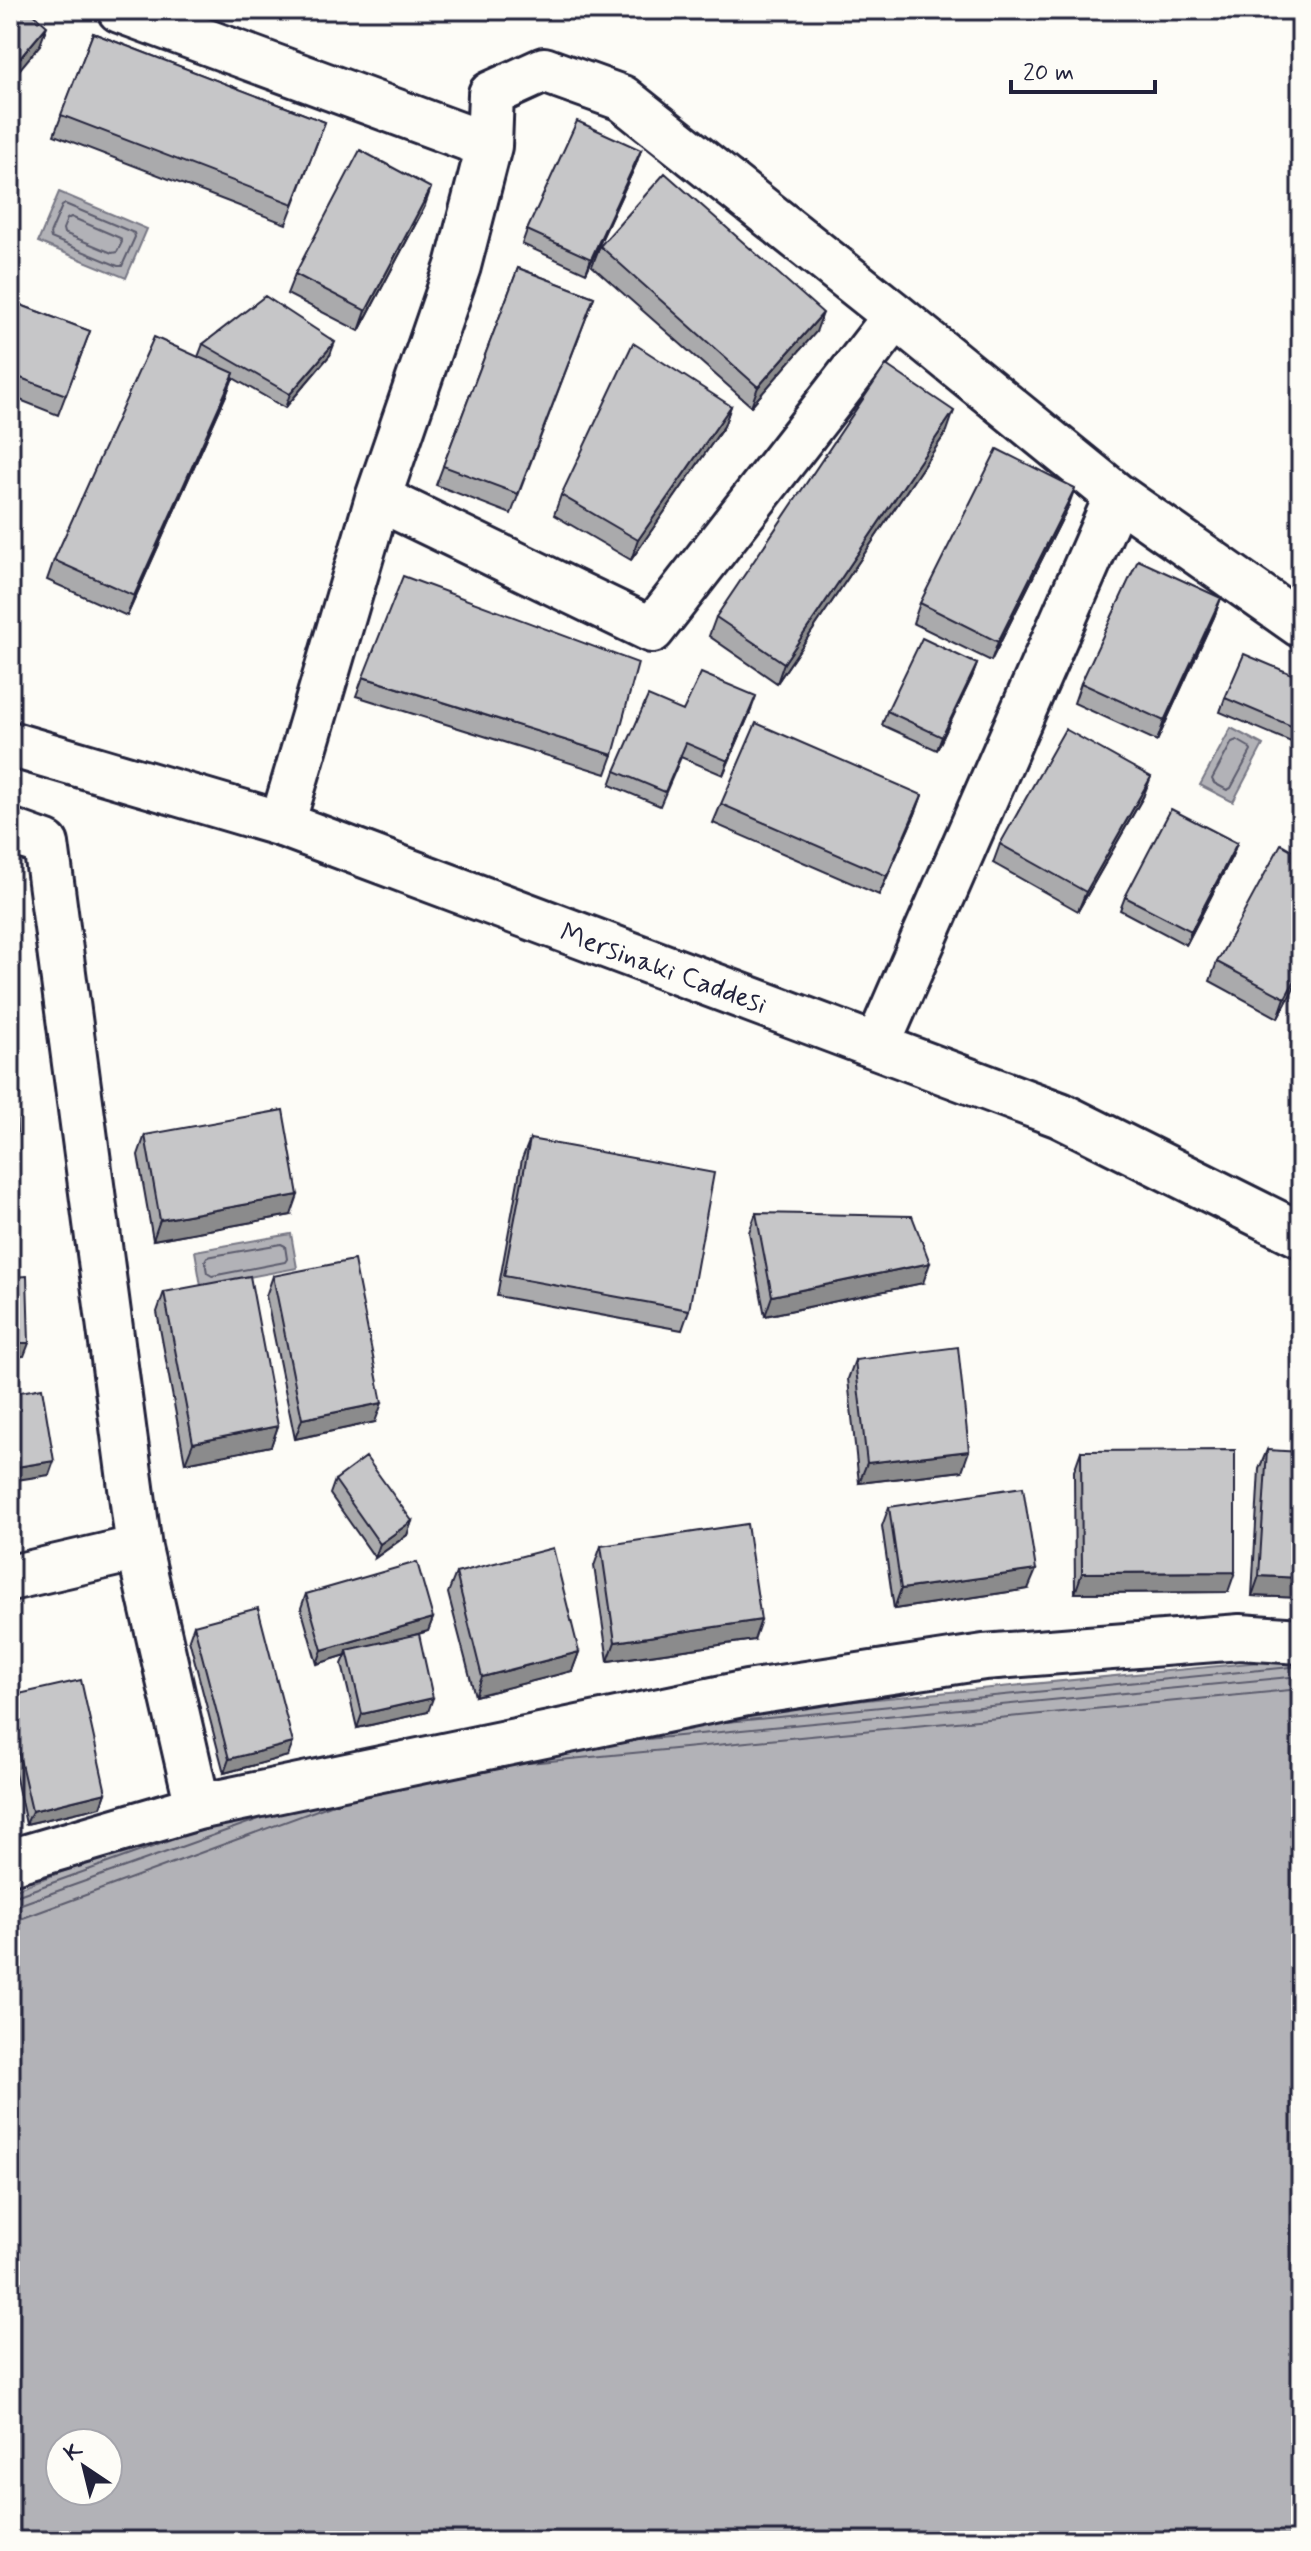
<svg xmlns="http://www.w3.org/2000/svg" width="1311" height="2551" font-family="Mynerve,sans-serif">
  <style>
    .water { fill: #b2b2b7; stroke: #787885; stroke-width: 2; fill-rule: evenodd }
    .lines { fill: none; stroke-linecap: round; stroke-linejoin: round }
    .shore { stroke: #5c5c6d; stroke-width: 2 }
    .street-casing { stroke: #22223b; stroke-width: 50 }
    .secondary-casing { stroke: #22223b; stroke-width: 50 }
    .street { stroke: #fdfcf7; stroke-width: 44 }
    .secondary { stroke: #fdfcf7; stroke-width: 44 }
    .wall { fill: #aaaaac; stroke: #22223b; stroke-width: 2 }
    .shaded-wall { fill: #8b8b8c; stroke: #22223b; stroke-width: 2 }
    .building { fill: #c6c6c8; stroke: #22223b; stroke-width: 2 }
    .labels { text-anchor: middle; stroke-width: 6; stroke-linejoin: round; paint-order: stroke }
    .street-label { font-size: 28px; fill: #22223b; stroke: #fdfcf7 }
  </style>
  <rect width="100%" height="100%" fill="#fdfcf7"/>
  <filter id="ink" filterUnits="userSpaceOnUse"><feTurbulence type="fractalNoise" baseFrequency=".0125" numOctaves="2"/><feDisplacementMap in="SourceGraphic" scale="16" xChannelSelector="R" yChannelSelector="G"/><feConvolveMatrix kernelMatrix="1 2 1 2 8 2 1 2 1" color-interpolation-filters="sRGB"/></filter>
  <g filter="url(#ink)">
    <!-- water -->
    <path class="water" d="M 59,192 L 147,229 L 126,278 L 38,242 Z
      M 1231,728 L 1263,745 L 1233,802 L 1200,785 Z
      M 291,1234 L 297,1268 L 201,1286 L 195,1251 Z
      M 1301,1658 L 1301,2541 L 10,2541 L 10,1891 L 410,1744 ZM 60,2443 L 108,2443 L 108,2491 L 60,2491 Z"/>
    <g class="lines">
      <!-- shore -->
      <path class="shore" d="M 65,204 L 134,233 L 135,237 L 122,266 L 118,266 L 51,238 L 50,234 L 62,206 Z
        M 71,217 L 120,238 L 122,242 L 117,252 L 112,253 L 64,233 L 63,229 L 67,219 Z
        M 1237,740 L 1249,747 L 1251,751 L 1231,788 L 1227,790 L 1214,783 L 1212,779 L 1232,742 Z
        M 281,1244 L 285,1246 L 287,1259 L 285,1262 L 212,1276 L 207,1273 L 205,1261 L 207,1257 Z
        M 727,1722 L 1301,1666
        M 637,1740 L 1301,1676
        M 529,1763 L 1301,1689
        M 10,1898 L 180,1837
        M 10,1908 L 259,1819
        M 10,1920 L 23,1918 L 339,1802"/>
      <defs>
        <path id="street" d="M 120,10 L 489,146
          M 378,498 L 652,630 L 896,316
          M 282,824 L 378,498 L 458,266 L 489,146 L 491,94 L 544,70 L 622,98 L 896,316 L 1117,496 L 1301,625
          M 10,831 L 46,844 L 139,1548 L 198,1807
          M 877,1046 L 1117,496
          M 10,1578 L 139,1548
          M 10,1862 L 198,1807 L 747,1693 L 984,1657 L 1240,1637 L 1301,1641"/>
        <path id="secondary" d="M 10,744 L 282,824 L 1060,1115 L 1301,1235"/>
      </defs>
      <!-- street casing -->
      <use href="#street" class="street-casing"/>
      <!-- secondary casing -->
      <use href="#secondary" class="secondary-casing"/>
      <!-- street -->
      <use href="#street" class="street"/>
      <!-- secondary -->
      <use href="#secondary" class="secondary"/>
    </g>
    <!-- wall -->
    <path class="wall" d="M 93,33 L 325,122 L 286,224 L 54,135 Z
      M 641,150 L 636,164 L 586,273 L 522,244 L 527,230 Z
      M 424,208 L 359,331 L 287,294 L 295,274 Z
      M 600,246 L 816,332 L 751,406 L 592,266 Z
      M 518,268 L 594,297 L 511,514 L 436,485 Z
      M 10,301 L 90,331 L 58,415 L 10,396 Z
      M 203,344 L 330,355 L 285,408 L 233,378 L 227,393 L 127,616 L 47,580 L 54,560 L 198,357 Z
      M 731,406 L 724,426 L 631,560 L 554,515 L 561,495 Z
      M 947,431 L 777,683 L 709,636 L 716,617 Z
      M 1068,507 L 991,661 L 913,623 L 920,603 Z
      M 1221,598 L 1214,617 L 1157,741 L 1074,703 L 1081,683 Z
      M 977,664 L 972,677 L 937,750 L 882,725 L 887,711 Z
      M 363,677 L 613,755 L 606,774 L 356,696 Z
      M 1225,698 L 1301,719 L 1291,742 L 1220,712 Z
      M 751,710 L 723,775 L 681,757 L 660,806 L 610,785 L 615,771 L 683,711 Z
      M 922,795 L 915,814 L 879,895 L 713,823 L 721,804 Z
      M 1143,797 L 1078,911 L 993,863 L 1000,844 Z
      M 1237,843 L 1232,856 L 1186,945 L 1120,910 L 1125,897 Z
      M 1301,855 L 1301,975 L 1278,1018 L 1210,981 L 1217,962 Z
      M 145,1135 L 291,1215 L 153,1240 L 138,1155 Z
      M 530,1139 L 689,1310 L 682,1330 L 497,1296 L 522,1159 Z
      M 756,1213 L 923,1283 L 765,1316 L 749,1232 Z
      M 273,1276 L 375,1422 L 295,1439 L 266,1296 Z
      M 164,1292 L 278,1426 L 271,1446 L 185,1463 L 157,1312 Z
      M 855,1360 L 962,1471 L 859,1483 L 848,1379 Z
      M 1267,1450 L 1301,1598 L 1252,1596 L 1259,1469 Z
      M 1081,1451 L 1228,1592 L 1075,1593 L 1074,1471 Z
      M 335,1480 L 412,1521 L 407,1535 L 375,1558 L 330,1494 Z
      M 889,1507 L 1028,1589 L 894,1609 L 882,1526 Z
      M 601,1546 L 754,1640 L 608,1661 L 594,1566 Z
      M 456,1573 L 579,1652 L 572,1671 L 475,1696 L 448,1593 Z
      M 306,1594 L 433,1618 L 428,1631 L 415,1635 L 428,1712 L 357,1728 L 342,1664 L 346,1655 L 317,1664 L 301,1608 Z
      M 194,1625 L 288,1756 L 224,1773 L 189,1639 Z
      M 10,1696 L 106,1793 L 101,1807 L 26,1824 L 10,1751 Z"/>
    <!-- shaded-wall -->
    <path class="shaded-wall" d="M 47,26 L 40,45 L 10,81 L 10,70 Z
      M 641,150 L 636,164 L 586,273 L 591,259 Z
      M 431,188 L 424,208 L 359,331 L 366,311 Z
      M 823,313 L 816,332 L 751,406 L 758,387 Z
      M 335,342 L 330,355 L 285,408 L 290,394 Z
      M 234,373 L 227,393 L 127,616 L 134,596 Z
      M 731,406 L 724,426 L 631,560 L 638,540 Z
      M 954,411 L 947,431 L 777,683 L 784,663 Z
      M 1075,488 L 1068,507 L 991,661 L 998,642 Z
      M 1221,598 L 1214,617 L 1157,741 L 1164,721 Z
      M 977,664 L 972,677 L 937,750 L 942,737 Z
      M 756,696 L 751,710 L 723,775 L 728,761 Z
      M 1151,777 L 1143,797 L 1078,911 L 1086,892 Z
      M 922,795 L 915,814 L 879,895 L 887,876 Z
      M 1237,843 L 1232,856 L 1186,945 L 1191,931 Z
      M 1301,969 L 1301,975 L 1278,1018 L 1285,998 Z
      M 10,1133 L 17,1133 L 12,1147 L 10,1147 Z
      M 298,1195 L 291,1215 L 153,1240 L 160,1220 Z
      M 10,1252 L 15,1252 L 10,1265 Z
      M 930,1263 L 923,1283 L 765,1316 L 772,1296 Z
      M 10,1343 L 29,1343 L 24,1356 L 10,1357 Z
      M 382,1403 L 375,1422 L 295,1439 L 302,1419 Z
      M 278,1426 L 271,1446 L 185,1463 L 193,1443 Z
      M 969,1451 L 962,1471 L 859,1483 L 867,1463 Z
      M 54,1461 L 49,1475 L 10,1481 L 10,1468 Z
      M 412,1521 L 407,1535 L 375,1558 L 380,1544 Z
      M 1036,1570 L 1028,1589 L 894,1609 L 901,1589 Z
      M 1235,1572 L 1228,1592 L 1075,1593 L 1082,1573 Z
      M 1259,1576 L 1301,1578 L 1301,1598 L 1252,1596 Z
      M 433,1618 L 428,1631 L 348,1654 L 347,1650 L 346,1655 L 317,1664 L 322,1650 Z
      M 761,1620 L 754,1640 L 608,1661 L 615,1642 Z
      M 579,1652 L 572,1671 L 475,1696 L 482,1677 Z
      M 433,1698 L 428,1712 L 357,1728 L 362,1714 Z
      M 293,1743 L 288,1756 L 224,1773 L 229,1759 Z
      M 106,1793 L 101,1807 L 26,1824 L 32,1811 Z"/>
    <!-- building -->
    <path class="building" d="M 10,10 L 29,10 L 47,26 L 10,70 Z
      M 93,33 L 325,122 L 293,204 L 61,115 Z
      M 577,121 L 641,150 L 591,259 L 527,230 Z
      M 360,150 L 431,188 L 366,311 L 295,274 Z
      M 665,173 L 823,313 L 758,387 L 600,246 Z
      M 518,268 L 594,297 L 518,494 L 443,466 Z
      M 265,296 L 335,342 L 290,394 L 203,344 Z
      M 10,301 L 90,331 L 66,395 L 10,374 Z
      M 154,337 L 234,373 L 134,596 L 54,560 Z
      M 633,343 L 731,406 L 638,540 L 561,495 Z
      M 886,365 L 954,411 L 784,663 L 716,617 Z
      M 10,439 L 16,442 L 10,457 Z
      M 997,449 L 1075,488 L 998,642 L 920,603 Z
      M 1138,560 L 1221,598 L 1164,721 L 1081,683 Z
      M 403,576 L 638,663 L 613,755 L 363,677 Z
      M 922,638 L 977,664 L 942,737 L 887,711 Z
      M 1244,654 L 1301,678 L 1301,717 L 1296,728 L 1225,698 Z
      M 701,673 L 756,696 L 728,761 L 686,743 L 665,792 L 615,771 L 648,696 L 683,711 Z
      M 756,723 L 922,795 L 887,876 L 721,804 Z
      M 1065,729 L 1151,777 L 1086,892 L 1000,844 Z
      M 1171,809 L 1237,843 L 1191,931 L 1125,897 Z
      M 1281,844 L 1301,855 L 1301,969 L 1285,998 L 1217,962 Z
      M 10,1050 L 14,1050 L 17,1133 L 10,1133 Z
      M 283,1110 L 298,1195 L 160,1220 L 145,1135 Z
      M 530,1139 L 714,1173 L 689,1310 L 504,1276 Z
      M 10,1166 L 16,1166 L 15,1252 L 10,1252 Z
      M 756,1213 L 912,1216 L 930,1263 L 772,1296 Z
      M 354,1260 L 382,1403 L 302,1419 L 273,1276 Z
      M 27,1276 L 29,1343 L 10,1343 L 10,1277 Z
      M 250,1276 L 278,1426 L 193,1443 L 164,1292 Z
      M 958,1347 L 969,1451 L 867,1463 L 855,1360 Z
      M 42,1388 L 54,1461 L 10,1468 L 10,1394 Z
      M 1235,1450 L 1235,1572 L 1082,1573 L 1081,1451 Z
      M 1267,1450 L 1301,1452 L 1301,1578 L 1259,1576 Z
      M 366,1457 L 412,1521 L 380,1544 L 335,1480 Z
      M 1023,1487 L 1036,1570 L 901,1589 L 889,1507 Z
      M 747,1524 L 761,1620 L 615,1642 L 601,1546 Z
      M 553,1548 L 579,1652 L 482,1677 L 456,1573 Z
      M 417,1562 L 433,1618 L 322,1650 L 306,1594 Z
      M 258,1608 L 293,1743 L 229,1759 L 194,1625 Z
      M 419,1634 L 433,1698 L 362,1714 L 347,1650 Z
      M 81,1680 L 106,1793 L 32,1811 L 10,1716 L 10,1696 Z"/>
  </g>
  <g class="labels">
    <!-- street labels -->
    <g class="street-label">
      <text transform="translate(664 967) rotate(20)" y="10">Mersinaki Caddesi</text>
    </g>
  </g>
  <!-- margin -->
  <rect width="1311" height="2551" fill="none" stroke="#fdfcf7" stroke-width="40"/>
  <rect x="20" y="20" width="1271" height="2511" fill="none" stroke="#22223b" stroke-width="3" filter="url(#ink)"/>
  <!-- north arrow -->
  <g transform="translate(84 2467) rotate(325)"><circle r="38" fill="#fdfcf7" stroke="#a5a5ac" stroke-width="2"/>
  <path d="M0-6L14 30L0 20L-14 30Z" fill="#22223b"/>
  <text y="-12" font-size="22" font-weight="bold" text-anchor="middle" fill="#22223b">K</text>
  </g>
  <!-- scale -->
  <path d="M1011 80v12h144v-12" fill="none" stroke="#22223b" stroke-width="4"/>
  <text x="1023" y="80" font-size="24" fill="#22223b" stroke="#fdfcf7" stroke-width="6" paint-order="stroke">20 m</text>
</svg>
